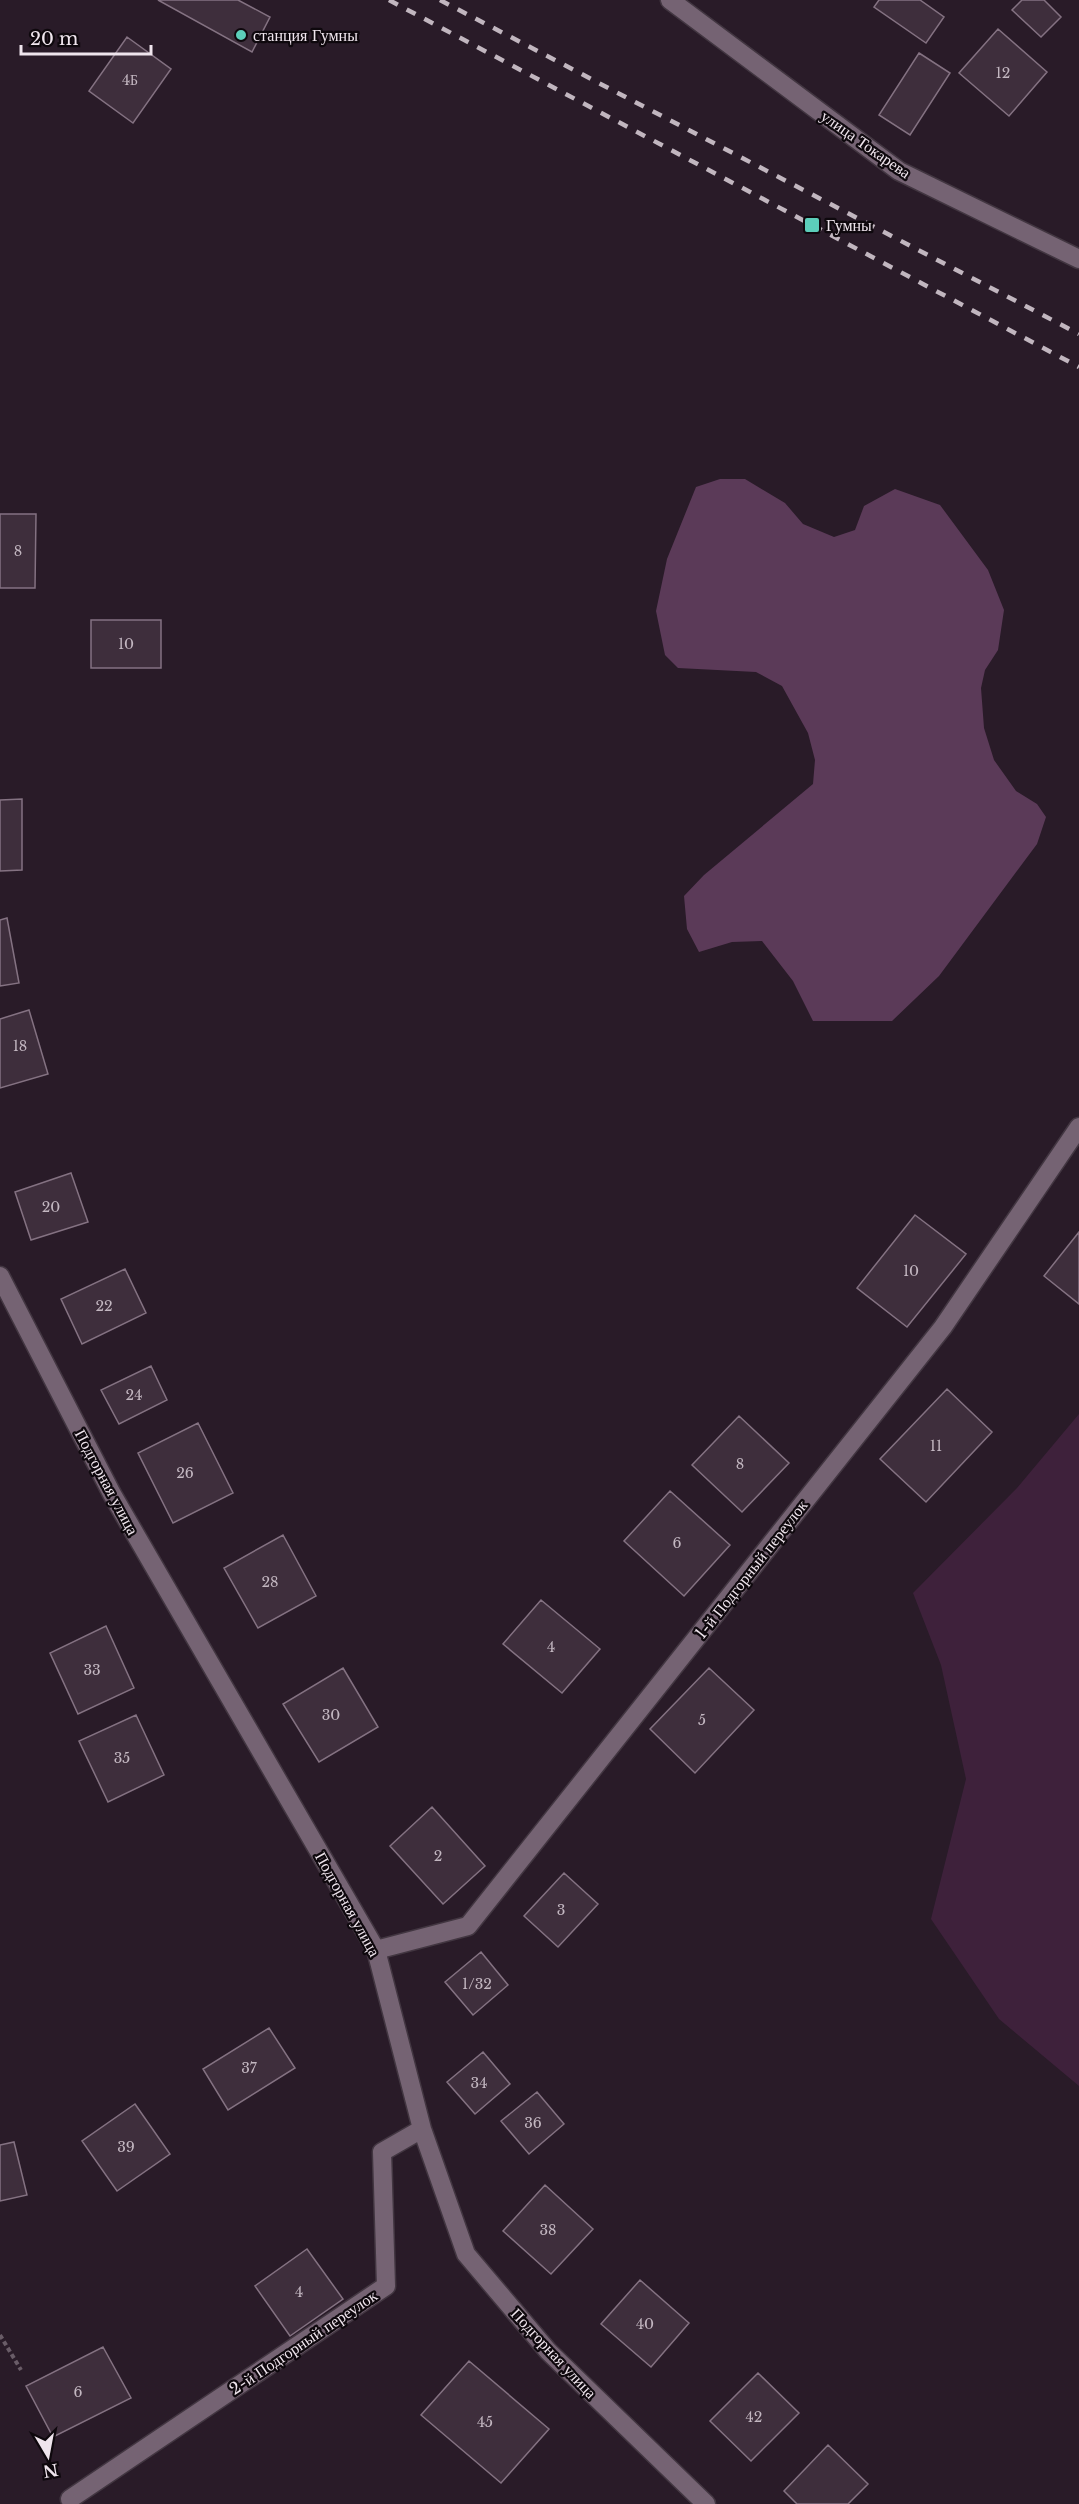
<svg xmlns="http://www.w3.org/2000/svg" width="1079" height="2504" font-family="'Libre Baskerville',serif">
  <style>
    .green { fill: #3e213b }
    .water { fill: #5b3a58 }
    .building { fill: #3e2e3c; stroke: #847282; stroke-width: 1.5 }
    .lines { fill: none; stroke-linecap: round; stroke-linejoin: round }
    .minor-casing { stroke: #423641; stroke-width: 21 }
    .path { stroke: #695c67; stroke-width: 4; stroke-dasharray: 4.5 3; stroke-linecap: butt }
    .minor { stroke: #756373; stroke-width: 18 }
    .rail { stroke: #c1b6bf; stroke-width: 4.5; stroke-dasharray: 10 10; stroke-linecap: butt }
    .poi-dot { fill: #5cceba; stroke: #0e080d; stroke-width: 2 }
    .labels { text-anchor: middle; stroke-width: 4.5; stroke-linejoin: round; paint-order: stroke }
    .number-label { font-size: 14px; fill: #c3b7c1 }
    .poi-label { font-size: 16px; fill: #efe5ed; stroke: #0e080d; text-anchor: start }
    .street-label { font-size: 16px; fill: #efe5ed; stroke: #0e080d }
  </style>
  <rect width="100%" height="100%" fill="#291b28"/>
  <!-- green -->
  <path class="green" d="M 1079,1414 L 1079,2086 L 999,2019 L 931,1919 L 966,1779 L 941,1665 L 913,1593 L 1017,1488 Z"/>
  <!-- water -->
  <path class="water" d="M 720,479 L 745,479 L 785,503 L 803,524 L 834,537 L 855,530 L 864,506 L 895,489 L 940,505 L 988,570 L 1004,610 L 998,650 L 985,670 L 981,688 L 984,728 L 994,760 L 1016,791 L 1037,804 L 1046,817 L 1037,844 L 939,976 L 892,1021 L 813,1021 L 793,981 L 762,941 L 732,942 L 699,952 L 687,929 L 684,896 L 704,875 L 813,784 L 815,760 L 808,733 L 782,686 L 756,672 L 678,668 L 665,655 L 656,611 L 667,559 L 696,487 Z"/>
  <!-- building -->
  <path class="building" d="M 158,0 L 238,0 L 270,17 L 252,52 Z
    M 879,0 L 920,0 L 944,17 L 926,43 L 874,7 Z
    M 1022,0 L 1044,0 L 1061,17 L 1041,37 L 1012,10 Z
    M 998,29 L 1047,72 L 1009,116 L 959,73 Z
    M 127,37 L 171,69 L 133,123 L 89,91 Z
    M 919,53 L 950,73 L 910,135 L 879,115 Z
    M 0,514 L 36,514 L 35,588 L 0,588 Z
    M 91,620 L 161,620 L 161,668 L 91,668 Z
    M 22,799 L 22,870 L 0,871 L 0,800 Z
    M 7,918 L 19,983 L 0,986 L 0,920 Z
    M 29,1010 L 48,1074 L 0,1088 L 0,1019 Z
    M 71,1173 L 88,1222 L 31,1240 L 15,1192 Z
    M 915,1215 L 966,1254 L 907,1327 L 857,1288 Z
    M 1079,1232 L 1079,1304 L 1044,1276 Z
    M 125,1269 L 146,1313 L 82,1344 L 61,1299 Z
    M 151,1366 L 167,1400 L 119,1424 L 101,1390 Z
    M 947,1389 L 992,1432 L 926,1502 L 880,1459 Z
    M 739,1416 L 789,1463 L 742,1512 L 692,1465 Z
    M 198,1423 L 233,1493 L 173,1523 L 138,1453 Z
    M 670,1491 L 730,1545 L 684,1596 L 624,1541 Z
    M 283,1535 L 316,1596 L 258,1628 L 224,1568 Z
    M 541,1600 L 600,1649 L 562,1693 L 503,1644 Z
    M 106,1626 L 134,1688 L 78,1714 L 50,1653 Z
    M 343,1668 L 378,1727 L 319,1762 L 283,1704 Z
    M 709,1668 L 754,1710 L 695,1773 L 650,1729 Z
    M 136,1715 L 164,1775 L 108,1802 L 79,1741 Z
    M 432,1807 L 485,1866 L 443,1904 L 390,1846 Z
    M 564,1873 L 598,1904 L 558,1947 L 524,1916 Z
    M 481,1952 L 508,1985 L 473,2015 L 445,1982 Z
    M 269,2028 L 295,2068 L 228,2110 L 203,2069 Z
    M 483,2052 L 510,2084 L 475,2114 L 447,2082 Z
    M 537,2092 L 564,2124 L 529,2154 L 501,2121 Z
    M 135,2104 L 170,2154 L 117,2191 L 82,2141 Z
    M 14,2142 L 27,2195 L 0,2201 L 0,2145 Z
    M 545,2185 L 593,2229 L 551,2274 L 503,2231 Z
    M 307,2249 L 343,2299 L 290,2336 L 255,2286 Z
    M 640,2280 L 689,2323 L 651,2367 L 601,2324 Z
    M 103,2347 L 131,2398 L 53,2437 L 26,2386 Z
    M 469,2361 L 549,2429 L 501,2483 L 421,2415 Z
    M 758,2373 L 799,2413 L 751,2461 L 710,2421 Z
    M 828,2445 L 868,2484 L 848,2504 L 797,2504 L 784,2491 Z"/>
  <g class="lines">
    <defs>
      <path id="minor" d="M 670,0 L 899,171 L 1079,259
        M 0,1276 L 112,1494 L 376,1950 L 422,2129 L 466,2254 L 548,2351 L 706,2504
        M 376,1950 L 468,1926 L 943,1327 L 1079,1127
        M 70,2499 L 386,2286 L 382,2152 L 422,2129"/>
    </defs>
    <!-- minor casing -->
    <use href="#minor" class="minor-casing"/>
    <!-- path -->
    <path class="path" d="M 0,2335 L 21,2370"/>
    <!-- minor -->
    <use href="#minor" class="minor"/>
    <!-- rail -->
    <path class="rail" d="M 389,0 L 1079,367
      M 440,0 L 1079,334"/>
  </g>
  <!-- markers -->
  <g class="poi-dot">
    <circle cx="241" cy="35" r="6"/>
    <rect x="804" y="217" width="16" height="16" rx="3"/>
  </g>
  <g class="labels">
    <!-- number labels -->
    <g class="number-label">
      <text x="1003" y="78">12</text>
      <text x="130" y="85">4Б</text>
      <text x="18" y="556">8</text>
      <text x="126" y="649">10</text>
      <text x="20" y="1051">18</text>
      <text x="51" y="1212">20</text>
      <text x="911" y="1276">10</text>
      <text x="104" y="1311">22</text>
      <text x="134" y="1400">24</text>
      <text x="936" y="1451">11</text>
      <text x="740" y="1469">8</text>
      <text x="185" y="1478">26</text>
      <text x="677" y="1548">6</text>
      <text x="270" y="1587">28</text>
      <text x="551" y="1652">4</text>
      <text x="92" y="1675">33</text>
      <text x="331" y="1720">30</text>
      <text x="702" y="1725">5</text>
      <text x="122" y="1763">35</text>
      <text x="438" y="1861">2</text>
      <text x="561" y="1915">3</text>
      <text x="477" y="1989">1/32</text>
      <text x="249" y="2073">37</text>
      <text x="479" y="2088">34</text>
      <text x="533" y="2128">36</text>
      <text x="126" y="2152">39</text>
      <text x="548" y="2235">38</text>
      <text x="299" y="2297">4</text>
      <text x="645" y="2329">40</text>
      <text x="78" y="2397">6</text>
      <text x="754" y="2422">42</text>
      <text x="485" y="2427">45</text>
    </g>
    <!-- poi labels -->
    <g class="poi-label">
      <text x="253" y="41">станция Гумны</text>
      <text x="826" y="231">Гумны</text>
    </g>
    <!-- street labels -->
    <g class="street-label">
      <text transform="translate(866 144) rotate(35)" y="6">улица Токарева</text>
      <text transform="translate(107 1482) rotate(62)" y="6">Подгорная улица</text>
      <text transform="translate(751 1569) rotate(-52)" y="6">1-й Подгорный переулок</text>
      <text transform="translate(348 1904) rotate(61)" y="6">Подгорная улица</text>
      <text transform="translate(303 2342) rotate(-34)" y="6">2-й Подгорный переулок</text>
      <text transform="translate(554 2353) rotate(47)" y="6">Подгорная улица</text>
    </g>
  </g>
  <!-- north arrow -->
  <g transform="translate(48 2456) rotate(170)" stroke="#0e080d" stroke-width="4.5" paint-order="stroke">
  <path d="M0-4.5L10 22L0 15L-10 22Z" fill="#efe5ed"/>
  <text y="-9" font-size="16" font-weight="bold" text-anchor="middle" fill="#efe5ed">N</text>
  </g>
  <!-- scale -->
  <path d="M21 45v9h130v-9" fill="none" stroke="#efe5ed" stroke-width="3"/>
  <text x="30" y="45" font-size="18" fill="#efe5ed" stroke="#0e080d" stroke-width="4.5" paint-order="stroke">20 m</text>
</svg>
